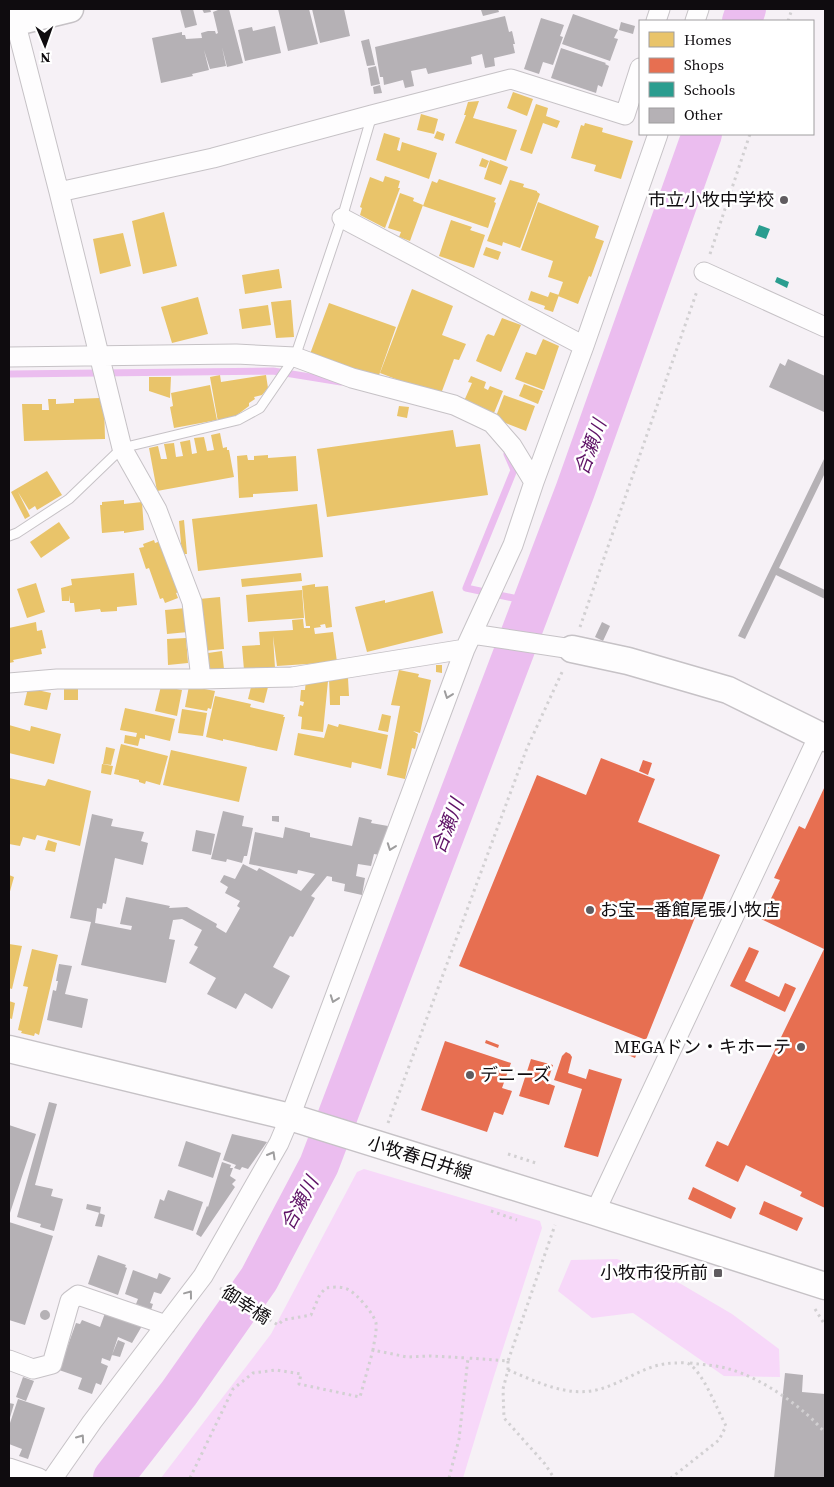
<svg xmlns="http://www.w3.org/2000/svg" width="834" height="1487" font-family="'Source Serif 4','Noto Sans JP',serif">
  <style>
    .green { fill: #f7d8f9 }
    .homes { fill: #e9c46a }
    .shops { fill: #e76f51 }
    .schools { fill: #2a9d8f }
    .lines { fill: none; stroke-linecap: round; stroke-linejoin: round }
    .stream { stroke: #ebbdef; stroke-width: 7 }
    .river { stroke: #ebbdef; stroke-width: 40 }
    .building { fill: #b5b1b5 }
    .lane-casing { stroke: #c6c2c6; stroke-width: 11 }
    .street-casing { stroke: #c6c2c6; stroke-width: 21 }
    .secondary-casing { stroke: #c6c2c6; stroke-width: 29 }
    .path { stroke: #d2d0d2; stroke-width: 3; stroke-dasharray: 2.5 4; stroke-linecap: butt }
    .lane { stroke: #fefdfe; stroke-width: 9 }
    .street { stroke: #fefdfe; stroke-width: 19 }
    .secondary { stroke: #fefdfe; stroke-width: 26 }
    .oneway { stroke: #9e9d9e }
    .poi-dot { fill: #605c60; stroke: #fff; stroke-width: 2 }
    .labels { text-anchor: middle; stroke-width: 5; stroke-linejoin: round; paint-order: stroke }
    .poi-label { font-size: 18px; fill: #0f0c0f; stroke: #fff; text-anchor: end }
    .street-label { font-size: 18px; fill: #0f0c0f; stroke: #fff }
    .water-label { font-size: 19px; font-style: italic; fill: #5e1266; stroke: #fff }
  </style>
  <rect width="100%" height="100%" fill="#f6f1f6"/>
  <!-- green -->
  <path class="green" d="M 364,1169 L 540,1221 L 542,1228 L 494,1376 L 463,1478 L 161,1478 L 271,1334 L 357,1172 Z
    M 617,1259 L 681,1284 L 732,1314 L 779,1349 L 780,1377 L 724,1376 L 633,1313 L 592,1318 L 558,1291 L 571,1260 Z"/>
  <!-- homes -->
  <path class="homes" d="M 513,92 L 533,99 L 527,116 L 507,108 Z
    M 479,101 L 473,118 L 517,130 L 506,161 L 455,143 L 466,115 L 464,115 L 468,102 Z
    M 536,104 L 548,108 L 546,116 L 560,121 L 557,128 L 543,123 L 532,154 L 520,150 Z
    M 421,114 L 438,119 L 434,134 L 417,130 Z
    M 585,123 L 603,128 L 602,132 L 633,141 L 621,179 L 594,171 L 596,165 L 571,158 L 581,125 L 584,126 Z
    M 437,131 L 445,134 L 443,141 L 434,138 Z
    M 384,133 L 400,138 L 397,150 L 400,151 L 402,142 L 437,153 L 429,179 L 376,160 Z
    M 482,158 L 489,161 L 486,168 L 479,166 Z
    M 490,160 L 508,167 L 501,185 L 484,179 Z
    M 385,176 L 400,181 L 398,188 L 400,188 L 385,228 L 360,215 L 362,208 L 360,207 L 370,177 L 383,182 Z
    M 439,179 L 496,198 L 494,202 L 496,203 L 488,228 L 423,206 L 432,181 L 437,183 Z
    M 510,180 L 524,184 L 523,187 L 537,191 L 537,192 L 540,194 L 520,248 L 503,242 L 502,246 L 487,241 Z
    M 400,193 L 414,198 L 413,201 L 423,205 L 410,241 L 399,237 L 401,232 L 388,228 Z
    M 538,202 L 599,226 L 595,238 L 604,241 L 591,277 L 589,276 L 578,304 L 558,296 L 563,282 L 548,277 L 553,261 L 521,250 Z
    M 164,212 L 177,266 L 143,274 L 132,221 Z
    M 451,220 L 472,227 L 470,230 L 485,235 L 474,268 L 439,256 Z
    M 123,233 L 131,266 L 100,274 L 93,239 Z
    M 486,247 L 501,252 L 498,260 L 483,255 Z
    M 279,269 L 282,288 L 245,294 L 242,275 Z
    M 412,289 L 453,306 L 442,335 L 466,344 L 459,360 L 454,359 L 439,399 L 400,383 L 401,381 L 380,373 Z
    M 531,291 L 548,297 L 550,292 L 559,295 L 553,312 L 544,309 L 545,306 L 528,300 Z
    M 198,297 L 208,334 L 172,343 L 161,307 Z
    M 291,300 L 294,337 L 276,338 L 271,302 Z
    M 329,303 L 396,327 L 378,378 L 310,354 Z
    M 268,305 L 271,325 L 242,329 L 239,309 Z
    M 502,318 L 521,325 L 501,372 L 476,361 L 486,336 L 488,334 L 494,336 Z
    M 543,339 L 559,346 L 544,390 L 515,379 L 526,352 L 536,355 Z
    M 220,375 L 221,382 L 266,375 L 268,388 L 262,395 L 254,397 L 255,399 L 249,403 L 249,406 L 233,418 L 218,422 L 210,377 Z
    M 471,376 L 486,382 L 484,388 L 488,390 L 490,386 L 503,391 L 494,413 L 464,401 L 472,383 L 468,382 Z
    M 149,377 L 171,377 L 170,398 L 149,391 Z
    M 524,384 L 543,391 L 538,404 L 519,396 Z
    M 210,385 L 217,420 L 174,428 L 170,407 L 173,406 L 171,393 Z
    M 504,395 L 535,406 L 526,431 L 495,419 Z
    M 100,398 L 100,403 L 104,403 L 105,439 L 24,441 L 22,404 L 42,404 L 42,410 L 49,410 L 48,399 L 56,399 L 56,404 L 74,403 L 74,399 Z
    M 399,406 L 409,407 L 407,418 L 397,416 Z
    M 453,430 L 456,447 L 480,444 L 488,495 L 327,517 L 317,449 Z
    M 220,433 L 223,448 L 227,447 L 227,450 L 229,450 L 234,477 L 157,491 L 149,448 L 158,446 L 161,459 L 167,459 L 164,444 L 174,443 L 176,457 L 183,456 L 180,442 L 190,440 L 192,454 L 197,453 L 194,438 L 204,437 L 207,451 L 214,450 L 211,435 Z
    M 247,455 L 248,460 L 254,460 L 254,456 L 268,455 L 268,458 L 296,456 L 298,491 L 253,494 L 253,497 L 239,498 L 237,456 Z
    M 47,471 L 62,495 L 37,510 L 35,506 L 29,510 L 18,492 L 30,516 L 25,519 L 11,492 Z
    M 124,500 L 124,504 L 142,502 L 144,530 L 124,533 L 124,531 L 102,533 L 100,505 L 102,505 L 102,502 Z
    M 317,504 L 323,557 L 198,571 L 192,519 Z
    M 184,520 L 187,554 L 182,554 L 179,521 Z
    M 59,522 L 70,538 L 41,558 L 30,542 Z
    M 154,540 L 155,543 L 161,541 L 179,592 L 176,593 L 178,598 L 165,603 L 163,598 L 160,599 L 149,568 L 146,569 L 139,548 L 144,547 L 143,544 Z
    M 134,573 L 137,605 L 117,607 L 117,611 L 101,612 L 100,609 L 75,612 L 74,603 L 70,603 L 69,595 L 69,601 L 62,601 L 61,588 L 72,585 L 71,579 Z
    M 301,573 L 302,581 L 242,587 L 241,579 Z
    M 36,583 L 45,612 L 27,618 L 17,589 Z
    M 315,584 L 315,587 L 328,586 L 332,627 L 326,628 L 325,624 L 320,625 L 321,627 L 314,628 L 315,634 L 333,632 L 337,662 L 277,666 L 273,636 L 275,668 L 244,670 L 242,646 L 260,645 L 259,632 L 293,630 L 292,620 L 303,619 L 304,628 L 310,628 L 310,626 L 306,626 L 305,618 L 308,618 L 305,618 L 302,586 Z
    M 302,590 L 304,618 L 248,622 L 246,595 Z
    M 433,591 L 443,633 L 367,652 L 355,607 L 385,600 L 385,603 Z
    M 220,597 L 224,649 L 203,651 L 199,599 Z
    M 186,608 L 188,632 L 167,634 L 165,610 Z
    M 36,622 L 37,631 L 42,630 L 46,648 L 41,649 L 42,654 L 13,660 L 14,662 L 9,663 L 9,628 Z
    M 186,638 L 188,663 L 168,665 L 167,639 Z
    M 222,651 L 224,669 L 209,670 L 208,653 Z
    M 436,665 L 442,665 L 442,673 L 436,672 Z
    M 399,670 L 419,674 L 418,677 L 431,680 L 420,733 L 413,731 L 418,734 L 415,749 L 412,748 L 405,779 L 387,775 L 400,706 L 391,705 Z
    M 329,678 L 348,678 L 349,696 L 340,696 L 340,705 L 330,705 Z
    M 306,679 L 328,681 L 323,732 L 301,729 L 302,717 L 298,716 L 300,705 L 303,706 L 304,702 L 300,701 L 301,690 L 305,690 Z
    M 64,683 L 78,684 L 78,700 L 64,700 Z
    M 252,683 L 268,687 L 264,703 L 248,699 Z
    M 161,686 L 182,690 L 177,716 L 155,711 Z
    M 189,686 L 215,691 L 211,709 L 208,708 L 207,711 L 185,707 Z
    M 28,688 L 51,693 L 47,710 L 24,705 Z
    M 215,696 L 251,704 L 250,707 L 284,715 L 283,717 L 285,717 L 277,751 L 223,739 L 223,741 L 206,737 Z
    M 125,708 L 175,719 L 170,741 L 145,735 L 145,739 L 140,738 L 138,746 L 124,743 L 125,735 L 136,737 L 137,733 L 120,730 Z
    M 182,709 L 207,713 L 203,736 L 178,733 Z
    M 382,714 L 391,716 L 388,732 L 378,730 Z
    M 328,724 L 338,727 L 339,724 L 388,735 L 381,769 L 352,762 L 351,768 L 294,755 L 298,733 L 324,738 Z
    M 9,725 L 30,731 L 31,726 L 61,734 L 54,764 L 9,753 Z
    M 121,744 L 168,756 L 160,785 L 146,781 L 145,784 L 139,782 L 139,780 L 114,774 Z
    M 106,747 L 115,749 L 111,765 L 103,764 Z
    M 171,750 L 247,767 L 239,802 L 163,785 Z
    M 102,764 L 113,766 L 111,775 L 101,773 Z
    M 9,778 L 45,786 L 48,779 L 91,791 L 80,846 L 37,835 L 35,840 L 23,837 L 20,846 L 9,844 Z
    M 48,840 L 57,843 L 55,852 L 45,850 Z
    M 9,875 L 14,877 L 9,895 Z
    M 9,944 L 22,946 L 12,989 L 9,988 Z
    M 32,949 L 58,955 L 39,1035 L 35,1033 L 34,1036 L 21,1033 L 22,1031 L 18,1030 L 28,987 L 23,986 Z
    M 9,1001 L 15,1003 L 12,1019 L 9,1018 Z"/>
  <!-- shops -->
  <path class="shops" d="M 601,758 L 655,779 L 638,822 L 720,855 L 646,1040 L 459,966 L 537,775 L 586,795 Z
    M 643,760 L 652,763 L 648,775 L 639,771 Z
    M 825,786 L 825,1208 L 800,1196 L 802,1192 L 746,1165 L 738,1182 L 705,1166 L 717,1141 L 728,1146 L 824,949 L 761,919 L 780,880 L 774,878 L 799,826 L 805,829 Z
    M 749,947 L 759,951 L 745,981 L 779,997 L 785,983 L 796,988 L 785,1012 L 730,986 Z
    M 486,1040 L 499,1045 L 498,1048 L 485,1043 Z
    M 445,1041 L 511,1063 L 502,1088 L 512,1091 L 503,1115 L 494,1112 L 487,1132 L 421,1110 Z
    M 624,1045 L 638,1051 L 635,1058 L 621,1052 Z
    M 566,1052 L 570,1054 L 572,1057 L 568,1073 L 586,1079 L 589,1069 L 622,1079 L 598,1157 L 564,1147 L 582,1089 L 554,1080 L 562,1056 Z
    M 531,1059 L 553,1065 L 547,1083 L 555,1086 L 549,1105 L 519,1096 Z
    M 693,1187 L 736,1208 L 731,1219 L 688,1199 Z
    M 764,1201 L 803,1218 L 797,1231 L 759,1214 Z"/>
  <!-- schools -->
  <path class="schools" d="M 759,225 L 770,229 L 766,239 L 755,235 Z
    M 777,277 L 789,282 L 787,288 L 775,282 Z"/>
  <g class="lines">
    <!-- stream -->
    <path class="stream" d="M 9,374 L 273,371 L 341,382
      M 507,454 L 514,470 L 466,588 L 532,602"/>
    <!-- river -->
    <path class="river" d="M 742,21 L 746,9
      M 113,1478 L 179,1393 L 259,1279 L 319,1165 L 575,491 L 702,134"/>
  </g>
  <!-- building -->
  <path class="building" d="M 180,9 L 193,9 L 197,25 L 185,28 Z
    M 202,9 L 210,9 L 211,12 L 204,13 Z
    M 218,9 L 229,9 L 243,63 L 227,67 L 222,47 L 226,66 L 210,69 L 204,50 L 209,70 L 192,74 L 193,76 L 161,83 L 152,38 L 182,32 L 182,35 L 185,35 L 186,39 L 202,38 L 201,33 L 208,31 L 215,31 L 216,34 L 218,33 L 213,12 L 218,10 Z
    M 278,9 L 309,9 L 318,44 L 288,51 Z
    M 312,9 L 344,9 L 350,36 L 320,43 Z
    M 487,9 L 498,9 L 499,12 L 483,16 L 481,10 Z
    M 573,14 L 618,30 L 614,38 L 618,39 L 610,61 L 562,44 Z
    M 505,16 L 509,32 L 512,31 L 515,44 L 513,44 L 515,53 L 494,58 L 495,66 L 485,68 L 482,54 L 471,57 L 472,64 L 428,74 L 426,68 L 411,71 L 414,86 L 405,88 L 403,80 L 384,85 L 383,77 L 380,77 L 375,47 Z
    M 541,18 L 564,25 L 560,36 L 563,37 L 553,65 L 543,62 L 539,74 L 524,69 Z
    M 621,22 L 635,26 L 633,34 L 619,30 Z
    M 275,26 L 281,53 L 245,61 L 238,30 L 252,27 L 253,31 Z
    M 369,39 L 375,65 L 367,66 L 361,41 Z
    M 561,48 L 606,63 L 605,64 L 609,66 L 602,87 L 598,85 L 596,93 L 551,78 Z
    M 376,66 L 380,84 L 371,86 L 368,68 Z
    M 380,85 L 382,93 L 374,94 L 373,87 Z
    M 788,359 L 825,376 L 824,412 L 769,387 L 780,363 L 785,366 Z
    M 825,457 L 825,473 L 779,568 L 825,590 L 825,599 L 776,575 L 745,639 L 738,636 Z
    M 602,622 L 610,626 L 603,641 L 595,637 Z
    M 223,811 L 244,816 L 242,826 L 253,828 L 247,856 L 244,856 L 242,863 L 227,859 L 226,862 L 211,859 Z
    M 92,814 L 113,819 L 111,826 L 144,832 L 141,841 L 148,843 L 143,865 L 115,858 L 106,904 L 103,903 L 102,909 L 97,908 L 95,923 L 131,930 L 132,926 L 120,924 L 126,897 L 170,906 L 169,908 L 187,907 L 217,924 L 216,927 L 226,933 L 240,908 L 237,906 L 240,901 L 225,893 L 228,887 L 220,882 L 224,875 L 235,879 L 243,864 L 257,871 L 259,868 L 301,891 L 315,874 L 298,870 L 297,874 L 249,864 L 255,832 L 283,838 L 285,827 L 310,833 L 310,837 L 352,846 L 359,817 L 372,820 L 371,823 L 388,826 L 380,855 L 374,854 L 371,866 L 358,864 L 356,876 L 365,878 L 362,895 L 344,891 L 345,884 L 332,881 L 332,877 L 327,876 L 311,896 L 315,898 L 293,937 L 290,936 L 273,967 L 290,976 L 272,1009 L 245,993 L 236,1009 L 207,994 L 216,978 L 189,963 L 198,947 L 194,945 L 202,930 L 182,919 L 173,920 L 169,939 L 175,940 L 166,983 L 81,965 L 91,922 L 70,918 Z
    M 272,816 L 279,816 L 279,822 L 272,821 Z
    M 196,830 L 215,834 L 211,855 L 192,851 Z
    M 59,964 L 72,966 L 65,994 L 88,999 L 82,1028 L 47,1020 L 53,990 L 56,991 L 58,981 L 56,981 Z
    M 49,1102 L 57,1104 L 35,1185 L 53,1189 L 51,1196 L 63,1199 L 54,1231 L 40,1227 L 41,1224 L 17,1217 Z
    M 9,1125 L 36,1134 L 9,1216 Z
    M 232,1134 L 267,1142 L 248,1169 L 242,1167 L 240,1170 L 234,1168 L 236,1165 L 223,1160 Z
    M 186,1141 L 221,1153 L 213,1178 L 178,1166 Z
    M 222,1162 L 231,1165 L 230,1168 L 233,1168 L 230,1176 L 236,1180 L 232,1184 L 235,1187 L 201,1237 L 196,1234 L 207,1206 L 208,1207 Z
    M 168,1190 L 203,1202 L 193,1231 L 154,1218 L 160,1199 L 164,1201 Z
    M 87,1204 L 101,1207 L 100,1213 L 86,1209 Z
    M 99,1213 L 105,1215 L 102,1227 L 95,1226 Z
    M 9,1222 L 53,1236 L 25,1325 L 9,1320 Z
    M 98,1255 L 126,1265 L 125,1267 L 127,1268 L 118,1295 L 88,1284 Z
    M 133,1270 L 157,1279 L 159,1273 L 171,1278 L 161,1294 L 154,1292 L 150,1303 L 153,1304 L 151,1310 L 136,1304 L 138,1299 L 125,1294 Z
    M40 1315a5 5 0 1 1 10 0a5 5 0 1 1-10 0Z
    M 105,1313 L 142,1326 L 132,1343 L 118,1337 L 110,1361 L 102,1358 L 101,1363 L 108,1366 L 101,1385 L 96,1383 L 92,1394 L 78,1389 L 82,1378 L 59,1370 L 76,1323 L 80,1324 L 82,1320 L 100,1327 Z
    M 118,1340 L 125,1343 L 120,1357 L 112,1355 Z
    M 785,1373 L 803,1375 L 802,1392 L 825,1394 L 825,1478 L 774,1478 Z
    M 23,1377 L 34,1381 L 26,1401 L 16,1397 Z
    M 18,1399 L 45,1408 L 28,1459 L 19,1456 L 22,1449 L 9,1444 L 9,1426 Z
    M 9,1403 L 14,1404 L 9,1421 Z"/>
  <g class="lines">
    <defs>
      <path id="lane" d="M 9,536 L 17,533 L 69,499 L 122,448 L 238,420 L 260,408 L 295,357 L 342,218 L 372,115"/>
      <path id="street" d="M 12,9 L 59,192 L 122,448 L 157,510 L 192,602 L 201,679
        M 656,21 L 660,9
        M 695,21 L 699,9
        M 59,192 L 213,158 L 372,115 L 511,79 L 625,115 L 640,68
        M 342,218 L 584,346
        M 704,272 L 825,327
        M 9,357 L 236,354 L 295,357 L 352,378 L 454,405 L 492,423 L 512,446 L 534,482
        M 472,634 L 572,649
        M 9,683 L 57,679 L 201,679 L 292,677 L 465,649
        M 595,1212 L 819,735
        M 9,1360 L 33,1369 L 52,1364 L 70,1301 L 78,1295 L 166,1325
        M 9,1468 L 39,1478
        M 53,1478 L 92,1422 L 203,1276 L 279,1143 L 290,1117 L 465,649 L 513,545 L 534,482 L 584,346 L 658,134"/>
      <path id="secondary" d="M 9,24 L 70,9
        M 572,649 L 628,661 L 728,690 L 825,738
        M 9,1049 L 290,1117 L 595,1212 L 825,1286"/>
    </defs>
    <!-- lane casing -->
    <use href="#lane" class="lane-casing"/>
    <!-- street casing -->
    <use href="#street" class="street-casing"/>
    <!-- secondary casing -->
    <use href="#secondary" class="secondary-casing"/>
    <!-- path -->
    <path class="path" d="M 788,21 L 792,9
      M 710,254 L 750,134
      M 580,627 L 697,291
      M 388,1123 L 527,748 L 563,670
      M 508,1154 L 536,1163
      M 491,1211 L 517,1220
      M 220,1288 L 278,1325 L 283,1320 L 311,1315 L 320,1294 L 326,1288 C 333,1287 342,1286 349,1290 C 357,1294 374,1314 376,1323 C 377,1331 374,1342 373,1350
      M 815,1309 L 825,1325
      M 508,1361 L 508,1370 L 503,1389 L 504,1418 L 545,1464 L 554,1478
      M 690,1363 C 703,1365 716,1365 729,1369 C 760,1377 805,1408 825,1433
      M 508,1370 C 535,1381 566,1397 596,1390 C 624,1384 645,1363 675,1363 C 679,1363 685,1362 689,1364 C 703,1372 718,1411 726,1426 L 719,1440 L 671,1478
      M 190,1478 L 233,1389 L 253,1373 L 276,1370 L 301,1374 L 299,1384 L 360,1397 L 373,1350 L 407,1357 L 431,1356 L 468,1358
      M 449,1478 L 459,1439 L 468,1358 L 508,1361 L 555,1225"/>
    <!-- lane -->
    <use href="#lane" class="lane"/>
    <!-- street -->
    <use href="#street" class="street"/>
    <!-- secondary -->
    <use href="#secondary" class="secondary"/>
  </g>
  <!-- one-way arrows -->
  <defs><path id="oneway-chevron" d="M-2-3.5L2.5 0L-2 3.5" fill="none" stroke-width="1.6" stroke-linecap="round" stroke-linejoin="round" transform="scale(1.25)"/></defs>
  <g class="oneway">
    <use href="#oneway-chevron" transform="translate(448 695) rotate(110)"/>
    <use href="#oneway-chevron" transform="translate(391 847) rotate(110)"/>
    <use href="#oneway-chevron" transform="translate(334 999) rotate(110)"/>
    <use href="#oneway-chevron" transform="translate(272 1155) rotate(-60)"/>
    <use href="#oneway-chevron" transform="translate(189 1294) rotate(-53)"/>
    <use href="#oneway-chevron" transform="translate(81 1438) rotate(-55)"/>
  </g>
  <!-- markers -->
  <g class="poi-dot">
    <circle cx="784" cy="200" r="5"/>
    <circle cx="590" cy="910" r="5"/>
    <circle cx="801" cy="1047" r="5"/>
    <circle cx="470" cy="1075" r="5"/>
    <rect x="713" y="1268" width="10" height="10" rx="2.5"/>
  </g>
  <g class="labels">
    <!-- poi labels -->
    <g class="poi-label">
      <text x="774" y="206">市立小牧中学校</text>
      <text x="600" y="916" text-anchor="start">お宝一番館尾張小牧店</text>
      <text x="791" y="1053">MEGAドン・キホーテ</text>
      <text x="480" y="1081" text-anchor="start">デニーズ</text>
      <text x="708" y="1279">小牧市役所前</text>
    </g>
    <!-- street labels -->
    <g class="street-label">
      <text transform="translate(420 1158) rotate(17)" y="6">小牧春日井線</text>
      <text transform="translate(246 1305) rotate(33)" y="6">御幸橋</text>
    </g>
    <!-- water labels -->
    <g class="water-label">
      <text transform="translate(590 447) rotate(-70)" y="7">合瀬川</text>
      <text transform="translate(447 826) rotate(-69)" y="7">合瀬川</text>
      <text transform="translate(299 1203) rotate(-62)" y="7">合瀬川</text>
    </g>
  </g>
  <!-- border -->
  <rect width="834" height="1487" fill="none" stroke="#0f0c0f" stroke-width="20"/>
  <!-- legend -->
  <rect x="639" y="20" width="175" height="115" fill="#ffffff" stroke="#9f9e9f"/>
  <rect x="649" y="32" width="25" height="15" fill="#e9c46a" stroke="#9f9e9f"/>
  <text x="684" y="45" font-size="15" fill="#0f0c0f">Homes</text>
  <rect x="649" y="58" width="25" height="15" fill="#e76f51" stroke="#9f9e9f"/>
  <text x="684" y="70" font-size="15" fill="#0f0c0f">Shops</text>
  <rect x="649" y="82" width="25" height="15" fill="#2a9d8f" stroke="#9f9e9f"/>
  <text x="684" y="95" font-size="15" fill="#0f0c0f">Schools</text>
  <rect x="649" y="108" width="25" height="15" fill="#b5b1b5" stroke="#9f9e9f"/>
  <text x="684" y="120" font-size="15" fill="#0f0c0f">Other</text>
  <!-- north arrow -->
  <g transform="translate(45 45) rotate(178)" stroke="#ffffff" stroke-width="4" paint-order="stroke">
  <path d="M0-4L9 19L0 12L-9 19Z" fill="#0f0c0f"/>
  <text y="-8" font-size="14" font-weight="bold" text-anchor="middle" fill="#0f0c0f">N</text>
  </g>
</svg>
